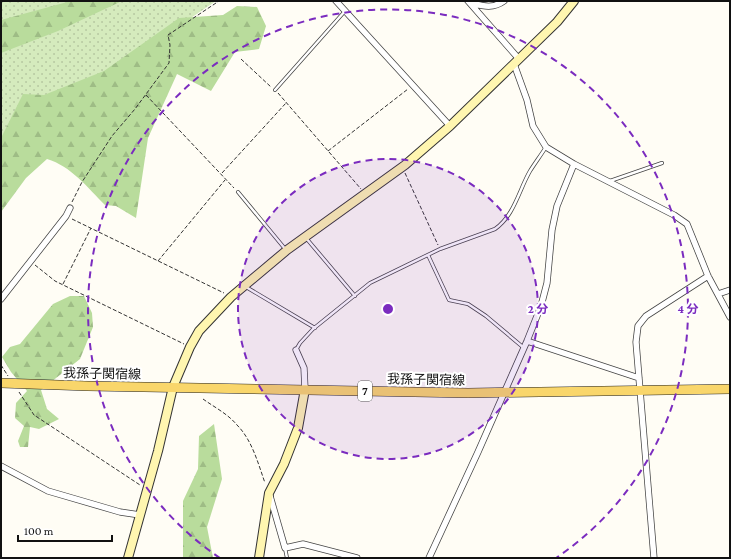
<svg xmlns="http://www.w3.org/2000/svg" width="731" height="559" font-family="'Crimson Pro','Noto Sans JP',serif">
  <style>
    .grass { fill: url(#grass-dots) }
    .forest { fill: url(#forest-firs) }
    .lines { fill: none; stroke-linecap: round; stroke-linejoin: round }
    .lane-casing { stroke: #444; stroke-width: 4 }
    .street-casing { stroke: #444; stroke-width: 7 }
    .secondary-casing { stroke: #333; stroke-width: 10 }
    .primary-casing { stroke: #222; stroke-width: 10 }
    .path { stroke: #333; stroke-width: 1; stroke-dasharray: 4 2; stroke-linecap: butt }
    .lane { stroke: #fff; stroke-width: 2.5 }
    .street { stroke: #fff; stroke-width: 5.5 }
    .secondary { stroke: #fff6b0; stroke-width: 8 }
    .primary { stroke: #f9d66b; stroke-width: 9 }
    .ring { fill: none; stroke: #7b2cbf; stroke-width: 2; stroke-dasharray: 7 5 }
    .labels { text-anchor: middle; stroke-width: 4; stroke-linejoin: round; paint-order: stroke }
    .shield { fill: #fff; stroke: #585858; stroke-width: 1 }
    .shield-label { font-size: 12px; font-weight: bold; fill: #111 }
    .street-label { font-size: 13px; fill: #111; stroke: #fff }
    .centre { fill: #7b2cbf; stroke: #fff; stroke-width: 2 }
    .ring-label { font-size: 12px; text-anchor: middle; font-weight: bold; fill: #7b2cbf; stroke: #fff; stroke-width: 4; stroke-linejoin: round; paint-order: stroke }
  </style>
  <defs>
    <pattern id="grass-dots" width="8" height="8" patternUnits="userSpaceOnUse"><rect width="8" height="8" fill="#d5ebbd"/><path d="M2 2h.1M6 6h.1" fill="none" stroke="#b6c8a1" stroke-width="1.8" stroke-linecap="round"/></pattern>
    <pattern id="forest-firs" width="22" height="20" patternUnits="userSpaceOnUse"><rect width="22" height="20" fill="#b9dc9c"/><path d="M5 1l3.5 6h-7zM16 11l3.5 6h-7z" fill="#9ebc85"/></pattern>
  </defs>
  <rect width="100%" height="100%" fill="#fffdf5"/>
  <!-- grass -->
  <path class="grass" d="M 1,1 L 216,1 L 167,34 L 1,160 Z"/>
  <!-- forest -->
  <path class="forest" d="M 71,1 L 122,1 L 58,31 L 1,53 L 1,20 Z
    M 237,6 L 257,7 L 266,26 L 259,49 L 235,52 L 211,91 L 177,74 L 148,138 L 136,218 L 116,206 L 105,205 C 88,188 71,166 47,159 L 26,178 L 1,212 L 1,138 L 23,94 L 44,95 L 104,71 L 179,18 L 223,15 Z
    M 70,296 L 84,296 L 92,313 L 93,327 L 80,359 L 41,390 L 47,409 L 59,419 L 39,429 L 30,427 L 28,447 L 20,447 L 18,441 L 24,426 L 15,418 L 16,403 L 27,391 L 11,372 L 2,357 L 10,347 L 20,344 L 53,304 Z
    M 214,424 L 222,479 L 207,527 L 213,558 L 183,558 L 183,501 L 198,469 L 199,436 Z"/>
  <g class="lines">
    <defs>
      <path id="lane" d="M 275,90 L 345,11
        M 610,181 L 662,163
        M 238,192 L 286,250
        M 306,238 L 355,296
        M 428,255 L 449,300 L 468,304 L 486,316 L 524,348
        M 246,287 L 315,328
        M 296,350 L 300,343 L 313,329 L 370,283 L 440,249 L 495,229 C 514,216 519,190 530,171 C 535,163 541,155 546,147
        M 285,548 L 287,558"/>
      <path id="street" d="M 336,1 L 450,126
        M 468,1 L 519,59
        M 470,3 C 483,6 493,9 504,1
        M 514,64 L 527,100 L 533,126 L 546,147 L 574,164 L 674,215 L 687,224 L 708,276 L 730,317
        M 718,294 L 730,290
        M 1,299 L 66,216 L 70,208
        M 527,341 L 639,378
        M 296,350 L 304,368 L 305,389
        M 1,466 L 48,491 L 120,512 L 140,515
        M 270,496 L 285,548 L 303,544 L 357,558
        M 429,558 L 478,452 L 527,341 L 541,306 L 547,283 L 552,230 L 557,206 L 574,164
        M 654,558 L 636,342 L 638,326 L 646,316 L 708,276"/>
      <path id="secondary" d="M 128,558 L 158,451 L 173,387 L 190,347 L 199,331 L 231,297 L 287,250 L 405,165 L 450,126 L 557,22 L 574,1
        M 259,558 L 269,493 L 284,464 L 298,428 L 305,389"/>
      <path id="primary" d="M 1,383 L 88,386 L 468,393 L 730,389"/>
    </defs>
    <!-- lane casing -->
    <use href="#lane" class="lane-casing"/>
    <!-- street casing -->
    <use href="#street" class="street-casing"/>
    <!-- secondary casing -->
    <use href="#secondary" class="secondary-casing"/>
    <!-- primary casing -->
    <use href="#primary" class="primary-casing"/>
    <!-- path -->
    <path class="path" d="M 241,59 L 271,87
      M 278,93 L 361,189
      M 146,95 L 234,188
      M 328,151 L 408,89
      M 222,173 L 286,103
      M 405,173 L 438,245
      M 72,202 L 82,182 L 112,136 L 135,109 L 169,63 L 170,45 L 168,35 L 219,1
      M 72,219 L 224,293
      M 158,261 L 225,180
      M 35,265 L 55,281 L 184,344
      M 63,284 L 91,228
      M 1,365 L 8,376
      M 19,392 L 34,415 L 140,485
      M 203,399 C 214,407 228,414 237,425 C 252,440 258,463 265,483"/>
    <!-- lane -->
    <use href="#lane" class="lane"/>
    <!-- street -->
    <use href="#street" class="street"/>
    <!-- secondary -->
    <use href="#secondary" class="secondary"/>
    <!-- primary -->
    <use href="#primary" class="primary"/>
  </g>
  <!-- distance rings -->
  <circle cx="388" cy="309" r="150" fill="#7b2cbf" fill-opacity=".12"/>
  <g class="ring">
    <circle cx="388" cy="309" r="150"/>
    <path d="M220 558A300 300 0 1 1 556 558"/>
  </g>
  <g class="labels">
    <!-- shield labels -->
    <rect class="shield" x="358" y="381" width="14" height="20" rx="3"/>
    <g class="shield-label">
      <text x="365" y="395">7</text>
    </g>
    <!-- street labels -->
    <g class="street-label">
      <text transform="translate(102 373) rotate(1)" y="5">我孫子関宿線</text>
      <text transform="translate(426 379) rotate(1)" y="5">我孫子関宿線</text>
    </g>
  </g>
  <circle cx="388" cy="309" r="6" class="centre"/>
  <g class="ring-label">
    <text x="538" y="313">2 分</text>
    <text x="688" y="313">4 分</text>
  </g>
  <!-- border -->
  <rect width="731" height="559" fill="none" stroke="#111111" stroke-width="4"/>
  <!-- scale -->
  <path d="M18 535v6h94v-6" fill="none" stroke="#111111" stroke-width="2"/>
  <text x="24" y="535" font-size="12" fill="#111111" stroke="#ffffff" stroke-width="3" paint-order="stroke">100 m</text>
</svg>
